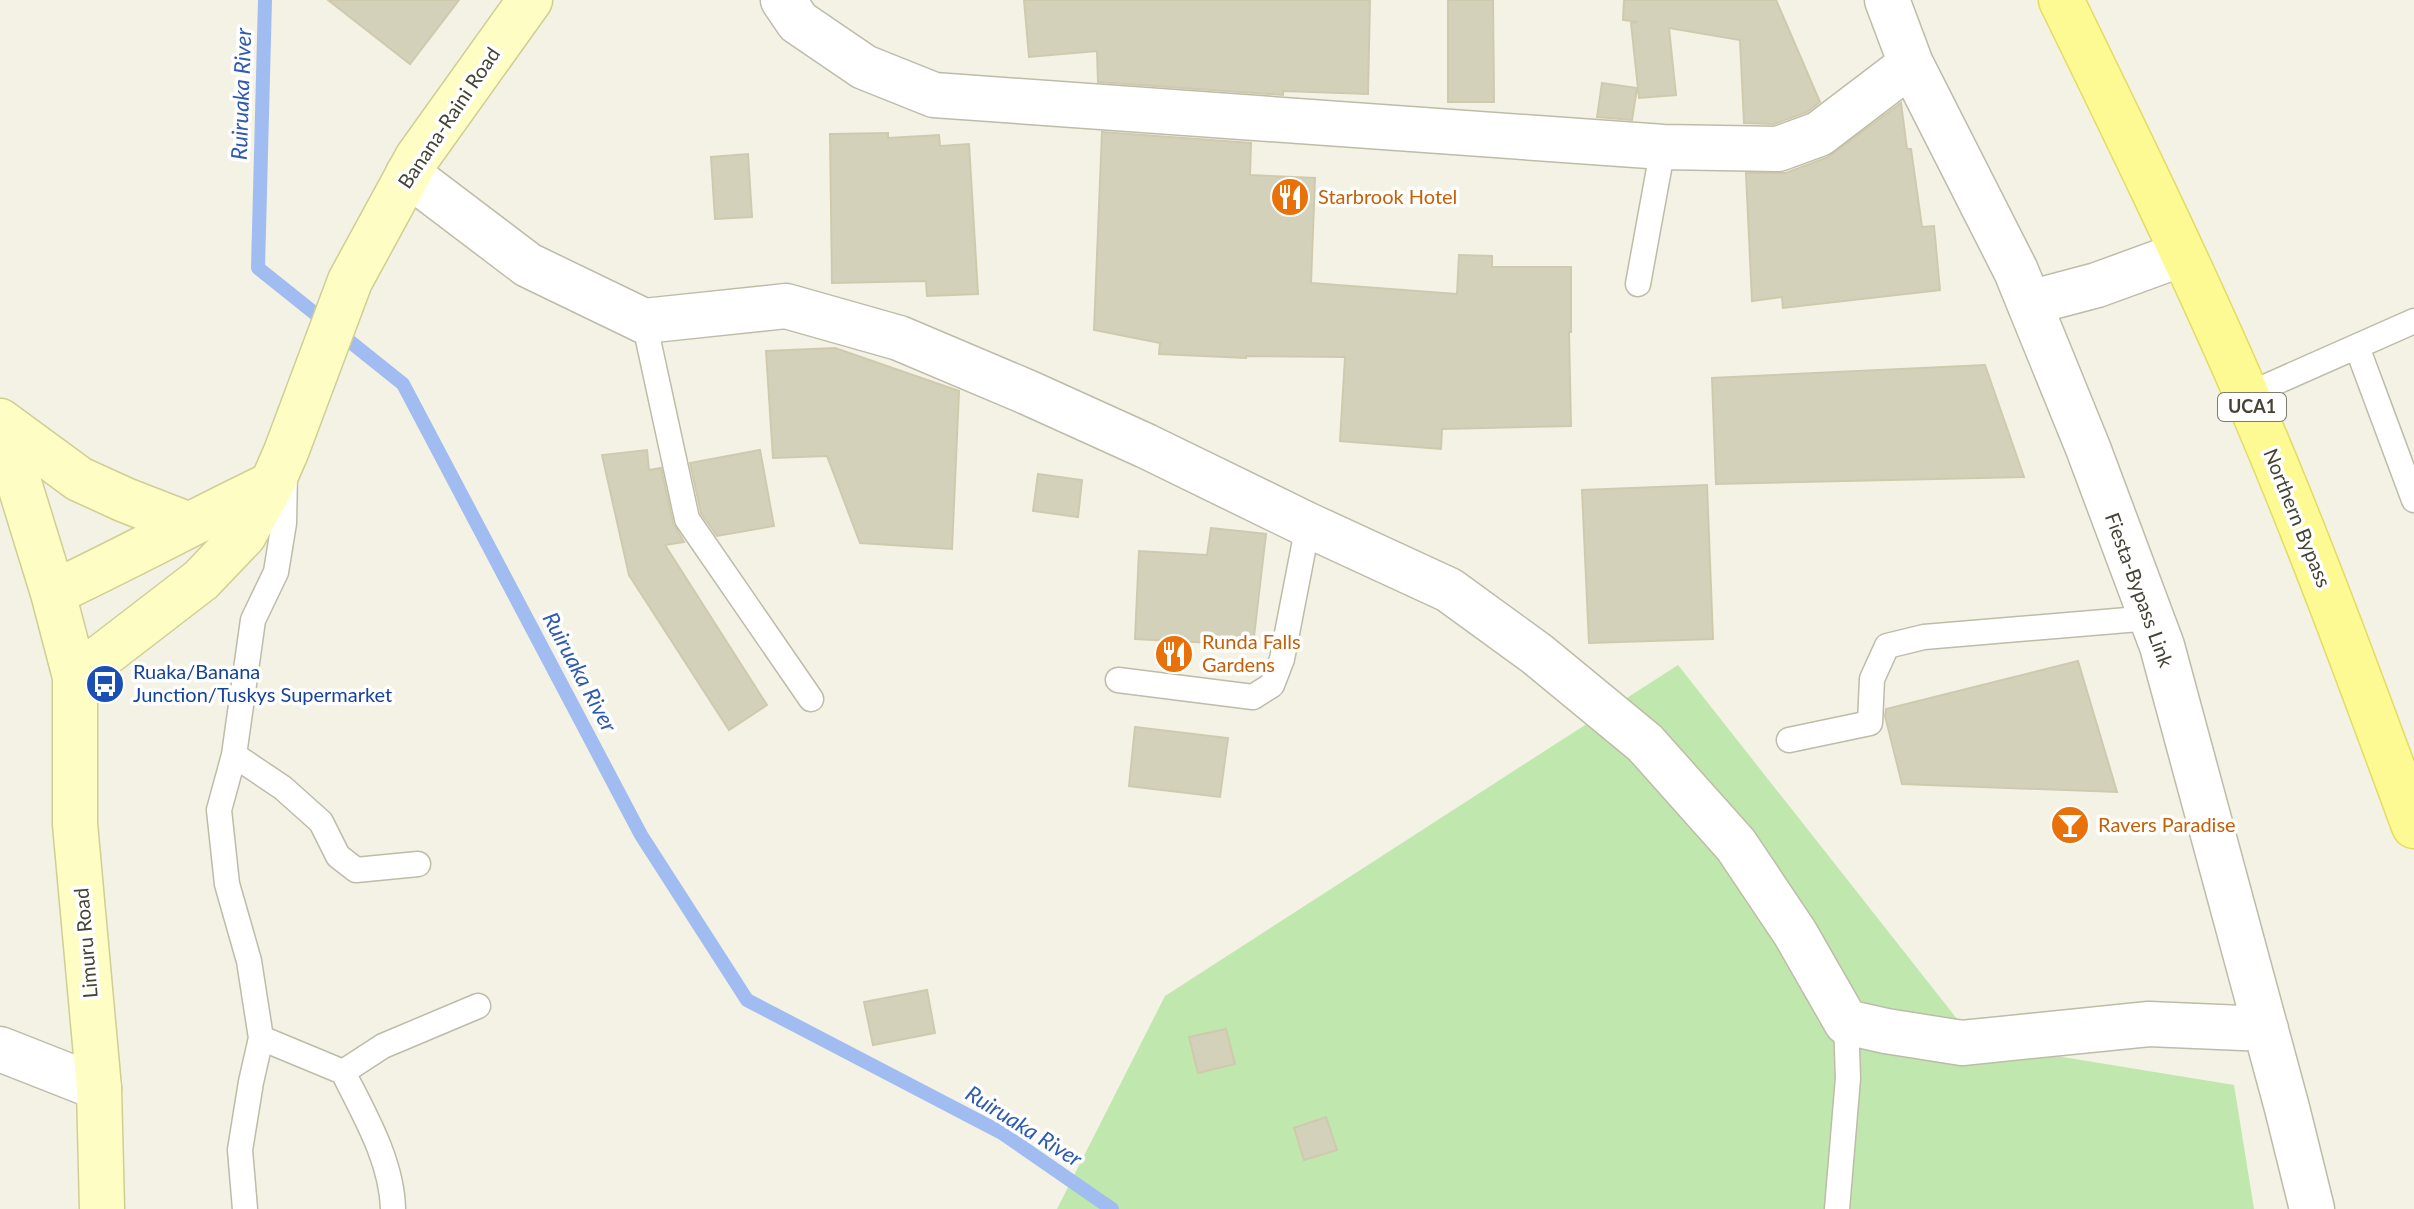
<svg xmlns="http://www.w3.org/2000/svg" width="2414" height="1209" font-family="Lato,sans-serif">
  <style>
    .green { fill: #bfe7ae }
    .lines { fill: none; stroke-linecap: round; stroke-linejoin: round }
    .stream { stroke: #a1bcf0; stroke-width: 14 }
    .building { fill: #d4d1bb; stroke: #cfcaae; stroke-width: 2 }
    .lane-casing { stroke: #bebca8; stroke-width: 27 }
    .street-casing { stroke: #bebca8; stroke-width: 47 }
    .secondary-casing { stroke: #d0ce93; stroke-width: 47 }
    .primary-casing { stroke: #e3dc63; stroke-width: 47 }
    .lane { stroke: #fff; stroke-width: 24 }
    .street { stroke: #fff; stroke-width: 44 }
    .secondary { stroke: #fefec4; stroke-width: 44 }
    .primary { stroke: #fefa93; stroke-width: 44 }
    .labels { text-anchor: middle; stroke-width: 7; stroke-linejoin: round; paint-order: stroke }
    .shield { fill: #fff; stroke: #7d7b72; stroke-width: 2 }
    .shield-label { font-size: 18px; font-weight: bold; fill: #454335 }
    .street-label { font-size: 20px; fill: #454335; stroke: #fff }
    .food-label { font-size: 20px; fill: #c56008; stroke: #fff; text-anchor: start }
    .transit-label { font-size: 20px; fill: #164399; stroke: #fff; text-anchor: start }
    .water-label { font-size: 22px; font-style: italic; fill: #2e5ab1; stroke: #fff }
  </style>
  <rect width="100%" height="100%" fill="#f3f2e5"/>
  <!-- green -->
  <path class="green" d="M 1678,665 L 1976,1043 L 2234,1085 L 2254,1209 L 1057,1209 L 1165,996 Z"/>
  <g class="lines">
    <!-- stream -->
    <path class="stream" d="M 265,0 L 258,268 L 403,384 L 641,835 L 747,1000 L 1002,1133 L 1112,1209"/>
  </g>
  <!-- building -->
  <path class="building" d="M 328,0 L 459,0 L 410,64 Z
    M 1024,0 L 1370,0 L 1368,94 L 1283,91 L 1283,95 L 1098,82 L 1097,51 L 1029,57 Z
    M 1448,0 L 1493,0 L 1494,102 L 1448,102 Z
    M 1624,0 L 1776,0 L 1820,102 L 1807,112 L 1774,124 L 1744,123 L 1740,40 L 1669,28 L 1676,95 L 1639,98 L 1631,23 L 1638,22 L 1623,20 Z
    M 1602,83 L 1637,88 L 1632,120 L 1597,117 Z
    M 1901,103 L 1907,149 L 1911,149 L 1922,227 L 1934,226 L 1940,290 L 1783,308 L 1782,297 L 1752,301 L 1746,173 L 1786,173 L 1828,157 Z
    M 1102,132 L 1251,143 L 1250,175 L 1315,178 L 1311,283 L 1457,294 L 1459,255 L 1492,256 L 1492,267 L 1571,267 L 1571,332 L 1569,332 L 1571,426 L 1442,429 L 1441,449 L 1340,441 L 1345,357 L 1246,356 L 1246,358 L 1159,354 L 1160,343 L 1094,330 Z
    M 888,133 L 888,138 L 939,135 L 940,146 L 969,144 L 978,294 L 927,296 L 926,281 L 832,283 L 830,134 Z
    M 748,154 L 752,217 L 715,219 L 711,157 Z
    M 835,348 L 959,391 L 952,549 L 860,543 L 827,456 L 773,458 L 766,351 Z
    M 1985,365 L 2024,477 L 1716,484 L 1712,378 Z
    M 647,450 L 649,470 L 661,468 L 673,523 L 684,542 L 665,545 L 767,705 L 729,730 L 629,575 L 602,455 Z
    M 760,450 L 774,526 L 717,536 L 701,513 L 690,463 Z
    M 1038,474 L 1082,480 L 1078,517 L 1033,511 Z
    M 1707,485 L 1713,639 L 1589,643 L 1582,490 Z
    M 1211,528 L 1266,534 L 1253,645 L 1135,639 L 1139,551 L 1207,555 Z
    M 2078,661 L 2117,792 L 1902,784 L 1885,716 L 1886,709 Z
    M 1135,727 L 1228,738 L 1220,797 L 1129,786 Z
    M 927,990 L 935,1033 L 873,1045 L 864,1002 Z
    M 1226,1029 L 1235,1064 L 1198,1073 L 1189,1037 Z
    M 1326,1117 L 1337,1150 L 1304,1160 L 1294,1128 Z"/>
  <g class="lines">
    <defs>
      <path id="lane" d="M 1638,284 L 1663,147
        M 644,321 L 687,519 L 811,699
        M 2357,347 L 2414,500
        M 2247,395 L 2414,321
        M 285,474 L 284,523 L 276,572 L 253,620 L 234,755 L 219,810 L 227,884 L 249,961 L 261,1038 L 343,1072 C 364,1114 392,1161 393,1209
        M 1118,680 L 1253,697 L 1272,685 L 1282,659 L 1308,525
        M 1789,740 L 1870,723 L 1872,679 L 1887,646 L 1924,637 L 2151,618
        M 234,755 L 283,788 L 321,822 L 338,856 L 356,870 L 418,864
        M 343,1072 L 383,1046 L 478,1006
        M 245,1209 L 240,1150 L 251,1082 L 261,1038
        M 1837,1209 L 1848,1078 L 1846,1022"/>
      <path id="street" d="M 783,0 L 798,22 L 864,67 L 934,95 L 1663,147 L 1778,149 L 1819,134 L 1911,64
        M 1887,0 L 1911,64 L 2016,271 L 2088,448 L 2162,646 L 2287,1108 L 2312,1209
        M 408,174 L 528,265 L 644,321 L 786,306 L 899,338 L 1029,393 L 1146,446 L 1308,525 L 1449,590 L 1537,654 L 1645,743 L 1736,845 L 1795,933 L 1846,1022 L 1886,1031 L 1962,1043 L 2149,1024 L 2266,1029
        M 2029,303 L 2097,285 L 2182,254
        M 0,1049 L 99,1088"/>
      <path id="secondary" d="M 0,421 L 53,593 L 75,677 L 75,824 L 99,1088 L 102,1209
        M 0,421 L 79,479 L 125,500 L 187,524
        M 53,593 C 127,558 199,519 272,484
        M 75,677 L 201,580 L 244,535 L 272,484 L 286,452 L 350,281 L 417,158 L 530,0"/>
      <path id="primary" d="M 2061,0 C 2125,131 2189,262 2247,396 C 2308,537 2361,682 2414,826"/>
    </defs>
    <!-- lane casing -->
    <use href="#lane" class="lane-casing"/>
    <!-- street casing -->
    <use href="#street" class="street-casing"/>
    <!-- secondary casing -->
    <use href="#secondary" class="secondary-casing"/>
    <!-- primary casing -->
    <use href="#primary" class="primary-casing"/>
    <!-- lane -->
    <use href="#lane" class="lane"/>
    <!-- street -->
    <use href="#street" class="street"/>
    <!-- secondary -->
    <use href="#secondary" class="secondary"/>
    <!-- primary -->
    <use href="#primary" class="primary"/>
  </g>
  <!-- icons -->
  <defs>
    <symbol id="restaurant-disc" viewBox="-11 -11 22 22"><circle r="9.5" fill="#e8710a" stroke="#fff"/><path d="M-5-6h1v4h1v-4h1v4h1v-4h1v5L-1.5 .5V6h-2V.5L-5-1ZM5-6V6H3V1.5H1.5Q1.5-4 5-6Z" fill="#fff"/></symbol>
    <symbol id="bus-disc" viewBox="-11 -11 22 22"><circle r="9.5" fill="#1a4fb4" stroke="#fff"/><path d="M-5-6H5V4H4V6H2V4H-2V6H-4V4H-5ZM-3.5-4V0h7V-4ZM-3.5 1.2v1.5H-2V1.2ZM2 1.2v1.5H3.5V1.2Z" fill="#fff"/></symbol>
    <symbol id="bar-disc" viewBox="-11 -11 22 22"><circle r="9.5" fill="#e8710a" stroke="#fff"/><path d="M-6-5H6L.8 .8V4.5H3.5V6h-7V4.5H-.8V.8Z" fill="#fff"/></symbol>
  </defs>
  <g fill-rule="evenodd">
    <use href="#restaurant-disc" x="1268" y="175" width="44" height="44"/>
    <use href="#restaurant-disc" x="1152" y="632" width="44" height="44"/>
    <use href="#bus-disc" x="83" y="662" width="44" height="44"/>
    <use href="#bar-disc" x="2048" y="803" width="44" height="44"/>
  </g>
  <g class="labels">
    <!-- shield labels -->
    <rect class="shield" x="2218" y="393" width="68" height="28" rx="6"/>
    <g class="shield-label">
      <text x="2252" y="413">UCA1</text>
    </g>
    <!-- street labels -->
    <g class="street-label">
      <text transform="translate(449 118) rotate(-56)" y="7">Banana-Raini Road</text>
      <text transform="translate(2297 518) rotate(68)" y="7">Northern Bypass</text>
      <text transform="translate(2139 590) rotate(70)" y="7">Fiesta-Bypass Link</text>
      <text transform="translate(86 943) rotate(-95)" y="7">Limuru Road</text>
    </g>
    <!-- food labels -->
    <g class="food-label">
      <text x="1318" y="204">Starbrook Hotel</text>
      <text x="1202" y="649">Runda Falls<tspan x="1202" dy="23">Gardens</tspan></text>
      <text x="2098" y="832">Ravers Paradise</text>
    </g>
    <!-- transit labels -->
    <g class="transit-label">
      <text x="133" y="679">Ruaka/Banana<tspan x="133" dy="23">Junction/Tuskys Supermarket</tspan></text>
    </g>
    <!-- water labels -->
    <g class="water-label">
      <text transform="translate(241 94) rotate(-88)" y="8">Ruiruaka River</text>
      <text transform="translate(580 672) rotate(62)" y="8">Ruiruaka River</text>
      <text transform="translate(1024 1126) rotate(32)" y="8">Ruiruaka River</text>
    </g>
  </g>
</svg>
